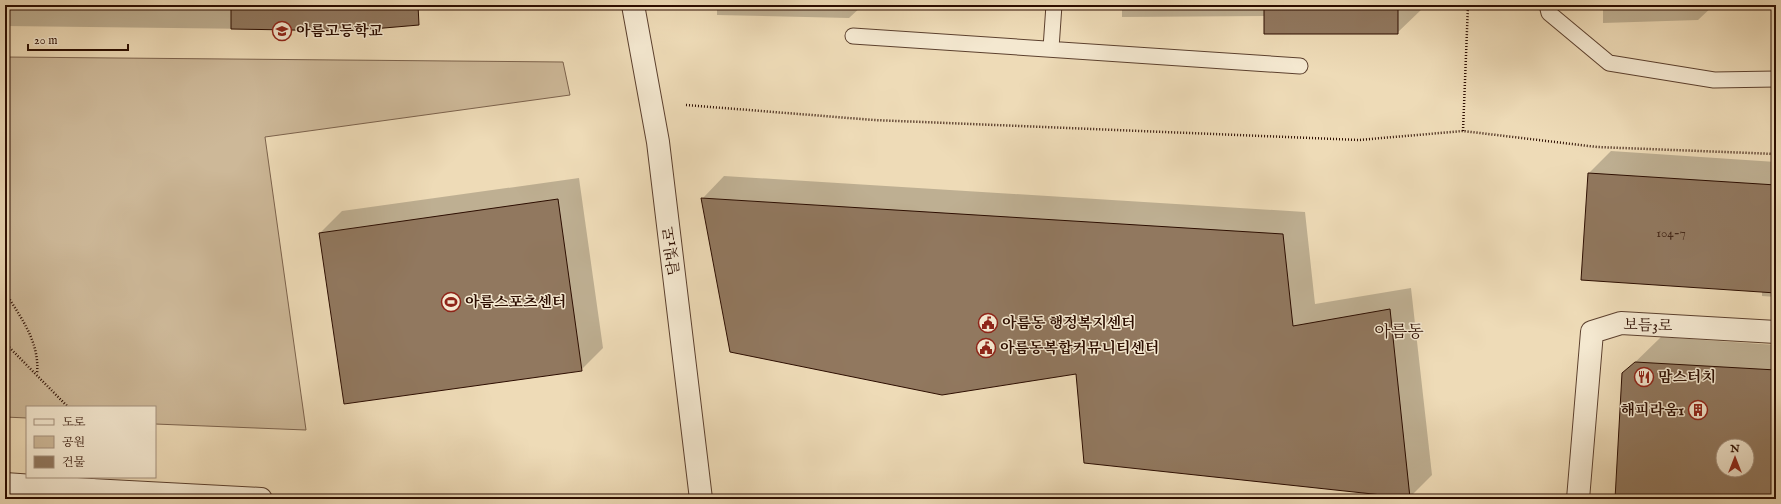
<svg xmlns="http://www.w3.org/2000/svg" width="1781" height="504" font-family="'IM FELL English','Noto Serif KR',serif">
  <style>
    .green { fill: #cdb898; stroke: #7c624c }
    .shadow { fill: #0003; fill-rule: evenodd }
    .building { fill: #91785f; stroke: #2c0d00; fill-rule: evenodd }
    .lines { fill: none; stroke-linecap: round; stroke-linejoin: round }
    .service-casing { stroke: #5c402e; stroke-width: 17 }
    .minor-casing { stroke: #5c402e; stroke-width: 24 }
    .tertiary-casing { stroke: #5c402e; stroke-width: 24 }
    .path { stroke: #2c0d00; stroke-width: 2.5; stroke-dasharray: 1 2; stroke-linecap: butt }
    .service { stroke: #f4e8d0; stroke-width: 15 }
    .minor { stroke: #f4e8d0; stroke-width: 22 }
    .tertiary { stroke: #f4e8d0; stroke-width: 22 }
    .tertiary-bridge-casing { stroke: #5c402e; stroke-width: 24; stroke-linecap: butt }
    .tertiary-bridge { stroke: #f4e8d0; stroke-width: 22 }
    .labels { text-anchor: middle; stroke-width: 3; stroke-linejoin: round; paint-order: stroke }
    .number-label { font-size: 13px; fill: #452818 }
    .poi-label { font-size: 15px; font-weight: bold; fill: #2c0d00; stroke: #f4e8d0; text-anchor: start }
    .street-label { font-size: 15px; fill: #2c0d00; stroke: #f4e8d0 }
    .quarter-label { font-size: 17px; fill: #2c0d00; stroke: #f4e8d0 }
  </style>
  <rect width="100%" height="100%" fill="#eedbb7"/>
  <filter id="stains"><feTurbulence type="fractalNoise" baseFrequency=".005" numOctaves="4"/><feColorMatrix values="0 0 0 0 .2 0 0 0 0 .09 0 0 0 0 .02 0 0 0 .5 -.17"/></filter>
  <radialGradient id="worn" r=".72"><stop offset=".6" stop-color="#630" stop-opacity="0"/><stop offset="1" stop-color="#630" stop-opacity=".3"/></radialGradient>
  <!-- green -->
  <path class="green" d="M 5,57 L 563,62 L 570,95 L 265,137 L 306,430 L 155,424 L 155,407 L 27,407 L 27,418 L 5,417 Z"/>
  <!-- shadow -->
  <path class="shadow" d="M 5,5 L 419,5 L 410,14 L 349,30 L 5,26 Z
    M 717,5 L 863,5 L 849,18 L 717,15 Z
    M 965,5 L 993,5 L 992,6 Z
    M 1122,5 L 1422,5 L 1422,9 L 1397,33 L 1265,16 L 1122,17 Z
    M 1603,5 L 1714,5 L 1698,20 L 1603,23 Z
    M 1611,151 L 1776,162 L 1776,297 L 1762,296 L 1762,291 L 1589,173 Z
    M 724,176 L 1305,212 L 1315,304 L 1411,288 L 1432,475 L 1410,497 L 1084,462 L 1077,373 L 730,351 L 703,198 Z
    M 579,178 L 603,348 L 581,370 L 320,233 L 342,211 Z
    M 1661,337 L 1776,345 L 1776,499 L 1620,499 L 1623,374 ZM 1723,446 L 1747,446 L 1747,470 L 1723,470 Z"/>
  <!-- building -->
  <path class="building" d="M 231,5 L 418,5 L 419,25 L 349,31 L 231,29 Z
    M 1264,5 L 1398,5 L 1398,34 L 1264,34 Z
    M 1588,173 L 1776,185 L 1776,293 L 1581,280 Z
    M 701,198 L 1283,234 L 1293,326 L 1390,309 L 1410,498 L 1084,463 L 1076,374 L 942,395 L 730,352 Z
    M 558,199 L 582,371 L 344,404 L 319,233 Z
    M 1635,362 L 1776,370 L 1776,499 L 1615,499 L 1622,373 ZM 1723,446 L 1747,446 L 1747,470 L 1723,470 Z"/>
  <g class="lines">
    <defs>
      <path id="service" d="M 1547,5 L 1549,13 L 1609,63 L 1714,80 L 1776,79
        M 853,36 L 1300,66
        M 1051,48 L 1054,5"/>
      <path id="minor" d="M 633,5 L 658,142 L 701,499
        M 1578,499 L 1592,332 L 1621,323 L 1776,332"/>
      <path id="tertiary" d="M 91,490 L 261,499"/>
    </defs>
    <!-- service casing -->
    <use href="#service" class="service-casing"/>
    <!-- minor casing -->
    <use href="#minor" class="minor-casing"/>
    <!-- tertiary casing -->
    <use href="#tertiary" class="tertiary-casing"/>
    <!-- path -->
    <path class="path" d="M 686,105 L 874,120 L 1359,140 L 1463,131 L 1597,147 L 1776,154
      M 1463,131 L 1468,5
      M 5,292 C 21,318 40,342 37,374
      M 5,343 L 68,407"/>
    <!-- service -->
    <use href="#service" class="service"/>
    <!-- minor -->
    <use href="#minor" class="minor"/>
    <!-- tertiary -->
    <use href="#tertiary" class="tertiary"/>
    <defs>
      <path id="tertiary-bridge" d="M 5,484 L 91,490"/>
    </defs>
    <!-- tertiary-bridge casing -->
    <use href="#tertiary-bridge" class="tertiary-bridge-casing"/>
    <!-- tertiary-bridge -->
    <use href="#tertiary-bridge" class="tertiary-bridge"/>
  </g>
  <!-- icons -->
  <defs>
    <symbol id="school-ring" viewBox="-11 -11 22 22"><circle r="9.5" fill="#f4e8d0" stroke="#8f2418" stroke-width="1.5"/><path d="M0-5L7-2L0 1L-7-2ZM-4 1L0 2.5L4 1V4Q0 6-4 4Z" fill="#8f2418"/></symbol>
    <symbol id="stadium-ring" viewBox="-11 -11 22 22"><circle r="9.5" fill="#f4e8d0" stroke="#8f2418" stroke-width="1.5"/><path d="M0-5a6.5 5 0 1 0 0 10a6.5 5 0 1 0 0-10ZM-3.5-1.8h7v3.6h-7Z" fill="#8f2418"/></symbol>
    <symbol id="civic-ring" viewBox="-11 -11 22 22"><circle r="9.5" fill="#f4e8d0" stroke="#8f2418" stroke-width="1.5"/><path d="M-.6-6.5H3V-4.5H.6V-3L4-1V1h2V6H-6V1h2V-1L-.6-3ZM-1.2 2.5V6h2.4V2.5Z" fill="#8f2418"/></symbol>
    <symbol id="restaurant-ring" viewBox="-11 -11 22 22"><circle r="9.5" fill="#f4e8d0" stroke="#8f2418" stroke-width="1.5"/><path d="M-5-6h1v4h1v-4h1v4h1v-4h1v5L-1.5 .5V6h-2V.5L-5-1ZM5-6V6H3V1.5H1.5Q1.5-4 5-6Z" fill="#8f2418"/></symbol>
    <symbol id="building-ring" viewBox="-11 -11 22 22"><circle r="9.5" fill="#f4e8d0" stroke="#8f2418" stroke-width="1.5"/><path d="M-4-6H4V6H1V3H-1V6H-4ZM-2.5-4.3h1.7v1.8h-1.7ZM.8-4.3h1.7v1.8H.8ZM-2.5-1h1.7V.8h-1.7ZM.8-1h1.7V.8H.8Z" fill="#8f2418"/></symbol>
  </defs>
  <g fill-rule="evenodd">
    <use href="#school-ring" x="271" y="20" width="22" height="22"/>
    <use href="#stadium-ring" x="440" y="291" width="22" height="22"/>
    <use href="#civic-ring" x="977" y="312" width="22" height="22"/>
    <use href="#civic-ring" x="975" y="337" width="22" height="22"/>
    <use href="#restaurant-ring" x="1633" y="366" width="22" height="22"/>
    <use href="#building-ring" x="1687" y="399" width="22" height="22"/>
  </g>
  <g class="labels">
    <!-- number labels -->
    <g class="number-label">
      <text x="1671" y="237">104-7</text>
    </g>
    <!-- poi labels -->
    <g class="poi-label">
      <text x="296" y="36">아름고등학교</text>
      <text x="465" y="307">아름스포츠센터</text>
      <text x="1002" y="328">아름동 행정복지센터</text>
      <text x="1000" y="353">아름동복합커뮤니티센터</text>
      <text x="1658" y="382">맘스터치</text>
      <text x="1684" y="415" text-anchor="end">해피라움1</text>
    </g>
    <!-- street labels -->
    <g class="street-label">
      <text transform="translate(671 251) rotate(-97)" y="5">달빛1로</text>
      <text transform="translate(1648 325) rotate(2)" y="5">보듬3로</text>
    </g>
    <!-- quarter labels -->
    <g class="quarter-label">
      <text x="1399" y="337">아름동</text>
    </g>
  </g>
  <!-- margin -->
  <rect width="1781" height="504" fill="none" stroke="#eedbb7" stroke-width="20"/>
  <rect x="6" y="6" width="1769" height="492" fill="none" stroke="#2c0d00" stroke-width="2"/>
  <rect x="10" y="10" width="1761" height="484" fill="none" stroke="#2c0d00"/>
  <!-- legend -->
  <rect x="26" y="406" width="130" height="72" fill="#f4e8d0" stroke="#a4907d"/>
  <rect x="34" y="419" width="20" height="6" fill="#f4e8d0" stroke="#a4907d"/>
  <text x="62" y="426" font-size="12" fill="#2c0d00">도로</text>
  <rect x="34" y="436" width="20" height="12" fill="#cdb898" stroke="#a4907d"/>
  <text x="62" y="446" font-size="12" fill="#2c0d00">공원</text>
  <rect x="34" y="456" width="20" height="12" fill="#91785f" stroke="#a4907d"/>
  <text x="62" y="466" font-size="12" fill="#2c0d00">건물</text>
  <!-- north arrow -->
  <g transform="translate(1735 458)"><circle r="19" fill="#f4e8d0" stroke="#a4907d"/>
  <path d="M0-3L7 15L0 10L-7 15Z" fill="#8f2418"/>
  <text y="-6" font-size="11" font-weight="bold" text-anchor="middle" fill="#2c0d00">N</text>
  </g>
  <!-- scale -->
  <path d="M28 44v6h100v-6" fill="none" stroke="#2c0d00" stroke-width="2"/>
  <text x="34" y="44" font-size="12" fill="#2c0d00" stroke="#f4e8d0" stroke-width="3" paint-order="stroke">20 m</text>
  <rect width="100%" height="100%" filter="url(#stains)"/>
  <rect width="100%" height="100%" fill="url(#worn)"/>
</svg>
